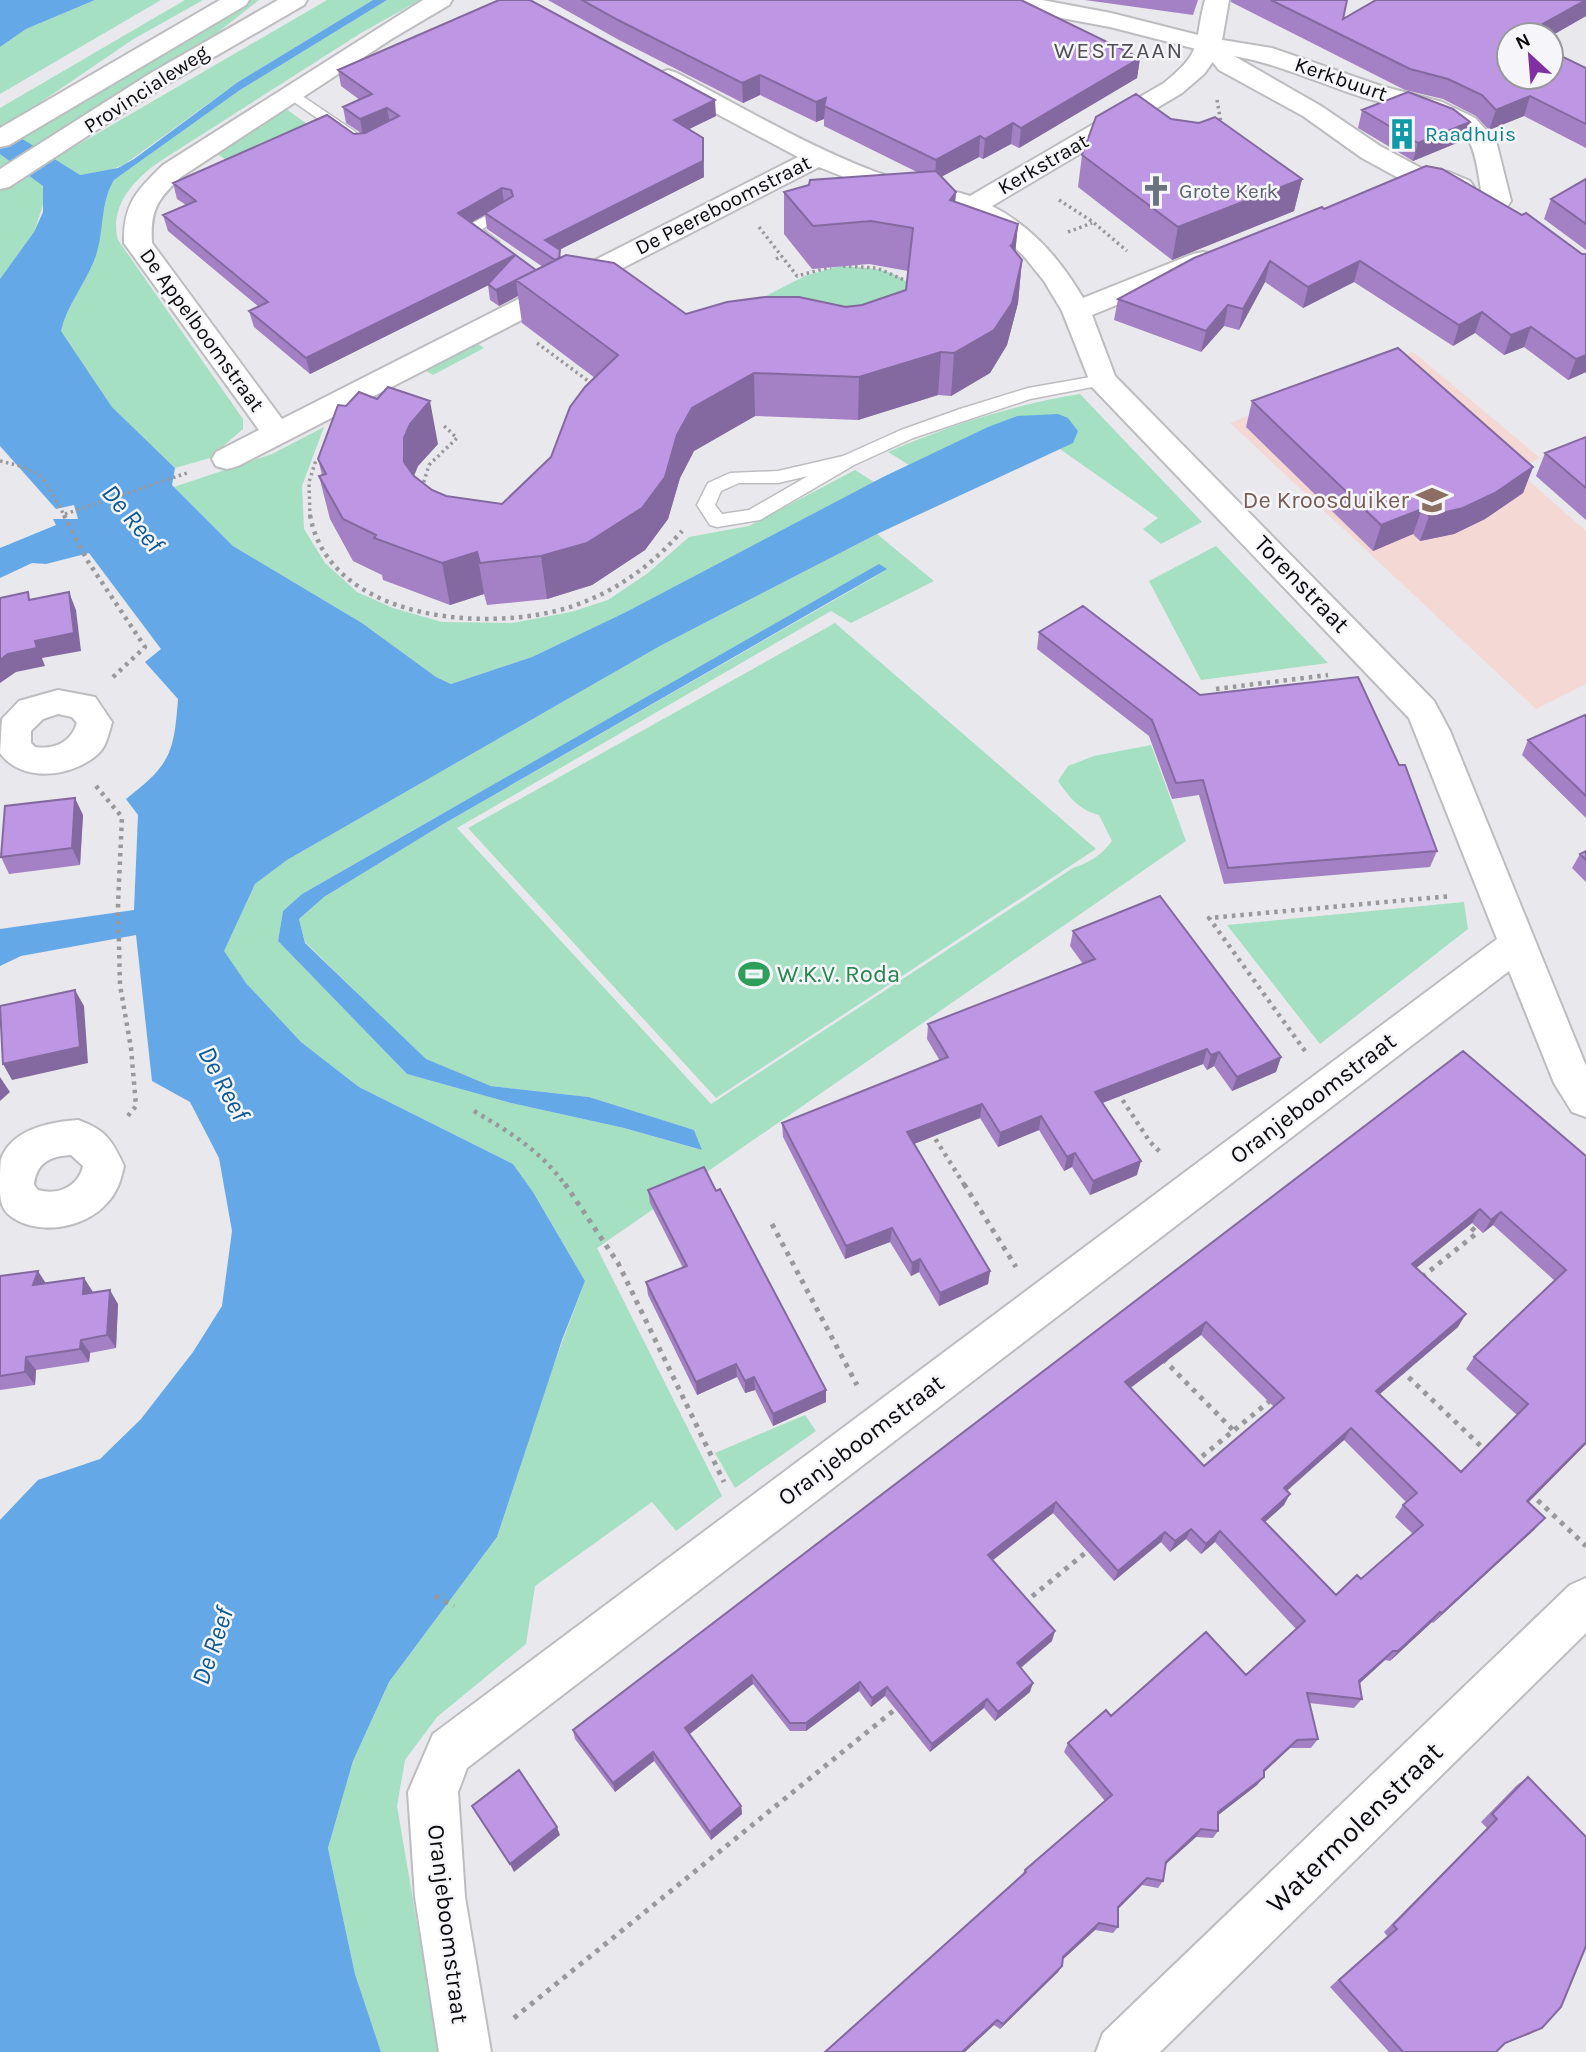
<svg xmlns="http://www.w3.org/2000/svg" width="1586" height="2052" font-family="Karla,sans-serif">
  <style>
    .education { fill: #f3d8d4 }
    .green { fill: #a5e0c2; fill-rule: evenodd }
    .water { fill: #65a8e8 }
    .lines { fill: none; stroke-linecap: round; stroke-linejoin: round }
    .service-casing { stroke: #bdbdc0; stroke-width: 3 }
    .minor-casing { stroke: #bdbdc0; stroke-width: 4 }
    .tertiary-casing { stroke: #bdbdc0; stroke-width: 4 }
    .secondary-casing { stroke: #bdbdc0; stroke-width: 4 }
    .path-far2 { stroke: #99999c; stroke-width: 3.5; stroke-dasharray: 2.5 3.5; stroke-linecap: butt }
    .path-far1 { stroke: #99999c; stroke-width: 4.5; stroke-dasharray: 3.5 5; stroke-linecap: butt }
    .path { stroke: #99999c; stroke-width: 5; stroke-dasharray: 4.5 6; stroke-linecap: butt }
    .service { fill: #fff; fill-rule: evenodd }
    .minor { fill: #fff; fill-rule: evenodd }
    .tertiary { fill: #fff; fill-rule: evenodd }
    .secondary { fill: #fff; fill-rule: evenodd }
    .wall { fill: #a381c4; fill-rule: evenodd }
    .shaded-wall { fill: #8469a0 }
    .building { fill: #bd96e4; stroke: #8469a0; stroke-width: 2; fill-rule: evenodd }
    .labels { text-anchor: middle; stroke-width: 5; stroke-linejoin: round; paint-order: stroke }
    .far-street-label { font-size: 21px; fill: #0b0b0c; stroke: #f6f6fa }
    .far-culture-label { font-size: 21px; fill: #0d838f; stroke: #f6f6fa; text-anchor: start }
    .far-worship-label { font-size: 21px; fill: #5b616d; stroke: #f6f6fa; text-anchor: start }
    .far-quarter-label { font-size: 23px; letter-spacing: 2px; fill: #504f53; stroke: #f6f6fa }
    .education-label { font-size: 24px; fill: #785e54; stroke: #f6f6fa; text-anchor: end }
    .street-label { font-size: 24px; fill: #0b0b0c; stroke: #f6f6fa }
    .leisure-label { font-size: 24px; fill: #27864d; stroke: #f6f6fa; text-anchor: start }
    .water-label { font-size: 26px; font-style: italic; fill: #0d5893; stroke: #f6f6fa }
    .near-street-label { font-size: 28px; fill: #0b0b0c; stroke: #f6f6fa }
  </style>
  <rect width="100%" height="100%" fill="#e9e8ec"/>
  <!-- education -->
  <path class="education" d="M 1413,352 L 1540,458 L 1517,470 L 1586,531 L 1586,684 L 1536,709 L 1230,423 Z"/>
  <!-- green -->
  <path class="green" d="M 95,0 L 161,0 L 0,94 L 0,47 L 26,29 Z
    M 185,0 L 203,0 L 132,40 L 0,130 L 0,108 Z
    M 249,0 L 259,0 L 207,41 L 0,172 L 0,147 Z
    M 327,0 L 373,0 L 238,82 L 125,164 L 111,170 L 80,175 L 44,202 L 34,232 L 0,279 L 0,190 Z
    M 387,0 L 420,0 L 361,33 L 159,162 C 133,180 109,207 118,240 L 243,419 L 243,429 L 221,448 L 224,454 L 175,468 L 112,407 L 61,331 C 67,304 86,284 95,258 C 103,232 100,205 114,180 L 240,90 Z
    M 282,106 L 307,124 L 226,160 L 213,151 Z
    M 839,266 C 880,269 901,267 926,303 L 699,330 L 805,276 Z
    M 475,342 L 484,348 L 433,375 L 423,369 Z
    M 1080,394 L 1202,522 L 1161,544 L 1143,529 L 1158,518 L 1060,449 L 1078,431 L 1016,416 L 909,465 L 888,452 C 950,425 1013,405 1080,394 Z
    M 324,427 L 302,486 L 304,529 L 325,563 L 357,592 L 393,608 L 442,622 L 512,623 L 571,612 L 608,600 L 648,573 L 689,537 L 749,526 L 855,470 L 874,482 L 626,612 L 532,657 L 451,684 L 436,677 L 362,623 L 233,546 L 174,487 L 272,454 Z
    M 877,534 L 934,581 L 851,623 L 831,611 L 457,828 L 711,1104 L 1073,868 C 1091,862 1100,856 1112,841 L 1099,815 C 1079,810 1070,798 1058,781 L 1068,766 L 1094,756 L 1151,745 L 1186,841 L 597,1248 L 722,1496 L 676,1531 L 652,1502 L 535,1586 L 526,1644 L 437,1717 L 405,1760 L 397,1806 L 439,2052 L 381,2052 L 355,1974 L 328,1848 L 353,1761 L 389,1682 L 497,1537 L 551,1372 L 585,1281 L 533,1192 L 513,1164 L 359,1087 L 301,1042 L 246,983 L 223,951 L 255,884 L 287,860 L 660,646 ZM 887,570 L 445,823 L 324,897 L 299,919 L 305,942 L 425,1059 L 491,1086 L 589,1097 L 693,1130 L 701,1150 L 624,1128 L 511,1103 L 407,1074 L 278,941 L 283,911 L 302,894 L 438,816 Z
    M 1216,546 L 1328,663 L 1201,680 L 1149,581 Z
    M 835,623 L 1096,849 L 716,1098 L 468,828 Z
    M 1464,902 L 1468,929 L 1320,1044 L 1227,925 Z
    M 805,1415 L 816,1431 L 735,1488 L 715,1453 Z"/>
  <!-- water -->
  <path class="water" d="M 0,0 L 95,0 L 26,29 L 0,47 Z
    M 373,0 L 387,0 L 240,90 L 114,180 C 99,205 105,234 94,261 C 84,286 67,305 61,331 L 112,407 L 175,468 L 172,485 L 233,546 L 362,623 L 436,677 L 451,684 L 532,657 L 626,612 L 883,477 L 988,427 L 1017,416 L 1058,414 L 1068,418 L 1078,431 L 1073,443 L 877,534 L 660,646 L 287,860 L 255,884 L 224,951 L 246,983 L 301,1042 L 359,1087 L 513,1164 L 533,1192 L 585,1281 L 562,1340 L 497,1537 L 389,1682 L 353,1761 L 328,1848 L 355,1974 L 381,2052 L 0,2052 L 0,1520 L 38,1480 L 100,1459 L 141,1419 L 193,1352 L 222,1306 L 232,1231 L 219,1158 L 190,1102 L 152,1081 L 136,935 L 21,956 L 0,966 L 0,929 L 134,910 L 138,815 L 126,799 C 170,765 174,754 178,699 L 145,662 L 161,649 L 89,553 L 46,564 L 32,563 L 0,578 L 0,548 L 56,525 L 53,519 L 78,519 L 74,505 L 56,509 L 0,446 L 0,279 L 34,232 L 43,212 L 43,186 L 0,154 L 0,125 L 80,175 L 118,168 L 134,159 L 238,82 Z
    M 879,564 L 887,569 L 445,823 L 324,897 L 299,919 L 305,943 L 426,1059 L 491,1086 L 589,1097 L 694,1130 L 702,1150 L 624,1128 L 511,1103 L 407,1074 L 278,941 L 283,911 L 302,894 Z"/>
  <g class="lines">
    <defs>
      <path id="service" d="M 292,89 L 354,131 L 357,134 L 354,137 L 344,137 L 287,97 L 284,94 Z
        M 505,206 L 511,208 L 513,211 L 511,214 L 482,229 L 499,242 L 497,245 L 485,245 L 463,228 Z
        M 1102,375 L 1111,380 L 1108,384 L 1030,399 L 913,438 L 854,465 L 760,520 L 717,527 L 710,525 L 697,505 L 708,483 L 730,473 L 778,471 L 843,456 L 901,430 L 960,409 L 1028,388 ZM 808,476 L 749,510 L 722,514 L 715,505 L 721,491 L 739,483 L 778,483 Z"/>
      <path id="minor" d="M 423,0 L 452,0 L 449,5 L 393,38 L 181,177 C 158,199 150,209 152,243 L 282,419 L 798,157 L 659,83 L 655,78 L 659,73 L 668,70 L 677,73 C 742,107 807,146 876,172 C 907,183 939,186 970,196 L 1164,83 C 1205,50 1193,45 1205,0 L 1229,0 L 1220,52 L 1204,74 L 1182,93 L 992,206 C 1031,226 1061,260 1083,298 L 1193,254 L 1203,252 L 1213,254 L 1217,260 L 1213,266 L 1092,315 L 1115,376 L 1434,701 L 1450,731 L 1586,1066 L 1586,1117 L 1572,1112 L 1554,1083 L 1509,971 L 467,1768 L 458,1792 L 465,1897 L 491,2052 L 439,2052 L 415,1897 L 408,1792 L 433,1734 L 1497,939 L 1409,718 L 1092,387 L 1062,311 L 1044,281 L 1023,255 L 995,231 L 954,208 L 879,191 L 819,167 L 238,466 L 227,469 L 216,466 L 212,459 L 216,452 L 259,430 L 124,243 C 123,205 136,191 163,165 Z
        M 58,690 L 95,697 L 112,722 C 109,732 107,745 99,753 C 74,777 22,784 0,753 L 2,719 L 19,701 ZM 58,714 L 72,717 L 77,723 C 71,742 55,750 35,747 L 31,743 L 31,731 L 43,719 Z
        M 78,1120 C 106,1130 112,1140 124,1166 C 121,1180 117,1193 106,1204 C 84,1229 34,1237 8,1214 C 0,1206 0,1197 0,1185 C 0,1177 0,1166 1,1159 C 12,1129 50,1122 78,1120 ZM 71,1155 L 83,1166 C 79,1186 58,1196 38,1190 L 34,1185 C 36,1163 50,1156 71,1155 Z
        M 1586,1578 L 1586,1633 L 1160,2052 L 1096,2052 L 1103,2033 L 1570,1585 Z"/>
      <path id="tertiary" d="M 991,0 L 1042,0 L 1111,13 L 1210,38 L 1272,48 L 1381,86 L 1442,102 L 1475,118 L 1496,141 L 1511,201 L 1507,207 L 1497,209 L 1487,207 L 1483,201 C 1480,186 1477,156 1470,143 C 1452,112 1393,107 1362,97 C 1319,83 1279,64 1234,56 L 1321,106 L 1380,146 L 1421,168 L 1449,172 L 1470,181 L 1474,187 L 1470,193 L 1461,195 L 1435,186 L 1406,182 L 1362,158 L 1303,116 L 1219,70 L 1204,51 L 1110,27 L 1003,7 L 994,5 Z"/>
      <path id="secondary" d="M 220,0 L 249,0 L 246,5 L 9,145 L 0,147 L 0,128 Z
        M 278,0 L 307,0 L 304,5 L 169,83 L 9,187 L 0,189 L 0,169 L 151,73 Z"/>
    </defs>
    <!-- service casing -->
    <use href="#service" class="service-casing"/>
    <!-- minor casing -->
    <use href="#minor" class="minor-casing"/>
    <!-- tertiary casing -->
    <use href="#tertiary" class="tertiary-casing"/>
    <!-- secondary casing -->
    <use href="#secondary" class="secondary-casing"/>
    <!-- path-far2 -->
    <path class="path-far2" d="M 1217,100 L 1221,123
      M 1059,200 L 1093,222 L 1127,251
      M 759,227 L 797,276 L 831,267
      M 1068,232 L 1092,223
      M 776,259 L 782,256
      M 843,266 L 877,268 L 911,283
      M 537,343 L 595,386
      M 0,461 C 45,471 44,477 65,517
      M 422,488 L 429,465 L 457,438 L 443,425
      M 65,514 L 190,472
      M 310,517 L 309,482 L 316,460"/>
    <!-- path-far1 -->
    <path class="path-far1" d="M 64,515 L 87,560 L 145,647 L 112,678
      M 310,515 C 329,622 491,634 573,606 C 617,591 652,565 682,531
      M 1216,689 L 1328,675
      M 96,786 L 122,817 L 118,904 L 120,985 L 131,1048 L 136,1106 L 127,1117
      M 1305,1051 L 1209,918 L 1452,896
      M 1118,1093 L 1150,1142 L 1162,1154
      M 474,1111 C 512,1134 539,1149 566,1186
      M 931,1132 L 965,1186"/>
    <!-- path -->
    <path class="path" d="M 565,1184 L 618,1263 L 724,1482
      M 964,1184 L 1016,1267
      M 772,1224 L 857,1385
      M 1422,1277 L 1477,1233 L 1466,1223
      M 1163,1359 L 1234,1431
      M 1401,1370 L 1486,1451
      M 1194,1463 L 1271,1400
      M 1530,1493 L 1586,1546
      M 435,1596 L 454,1606
      M 1024,1603 L 1090,1549
      M 514,2018 L 898,1707"/>
    <!-- service -->
    <use href="#service" class="service"/>
    <!-- minor -->
    <use href="#minor" class="minor"/>
    <!-- tertiary -->
    <use href="#tertiary" class="tertiary"/>
    <!-- secondary -->
    <use href="#secondary" class="secondary"/>
  </g>
  <!-- wall -->
  <path class="wall" d="M 548,0 L 1021,0 L 1140,58 L 1137,78 L 1019,148 L 1011,144 L 983,159 L 979,157 L 941,177 L 956,192 L 955,202 L 1018,224 L 1015,252 L 1022,260 L 1018,303 L 1007,345 L 990,373 L 951,396 L 938,395 L 858,420 L 755,416 L 694,451 L 680,478 L 668,519 L 645,550 L 592,585 L 547,599 L 487,605 L 484,594 L 450,605 L 383,580 L 382,575 L 353,561 L 330,519 L 319,476 L 322,475 L 318,459 L 438,444 L 418,466 L 414,476 L 432,490 L 446,496 L 502,504 L 551,457 L 595,378 L 522,323 L 518,296 L 499,306 L 490,300 L 488,285 L 310,374 L 254,327 L 249,311 L 259,307 L 168,231 L 163,215 L 186,205 L 177,199 L 173,183 L 354,134 L 361,133 L 346,123 L 343,107 L 360,100 L 341,86 L 338,70 L 716,116 L 689,129 L 703,138 L 704,177 L 559,250 L 561,258 L 686,314 L 862,305 L 906,290 L 908,271 L 869,264 L 812,269 L 784,234 L 784,192 L 919,173 L 824,126 L 824,119 L 816,122 L 760,95 L 743,103 L 619,40 ZM 485,215 L 487,229 L 543,267 L 536,270 L 471,222 Z
    M 1085,0 L 1198,0 L 1193,15 Z
    M 1231,0 L 1347,0 L 1343,19 L 1586,0 L 1586,16 L 1551,36 L 1509,35 L 1586,68 L 1586,148 L 1524,116 L 1489,130 L 1476,116 L 1443,99 L 1405,90 L 1231,2 Z
    M 1362,110 L 1470,122 L 1464,140 L 1413,161 L 1358,128 Z
    M 1171,119 L 1302,179 L 1294,211 L 1172,260 L 1078,187 L 1082,155 Z
    M 1586,179 L 1586,250 L 1544,219 L 1551,199 Z
    M 1324,209 L 1582,254 L 1586,372 L 1568,380 L 1524,347 L 1504,355 L 1475,333 L 1453,346 L 1354,282 L 1303,308 L 1265,282 L 1239,330 L 1224,326 L 1201,352 L 1114,320 L 1118,299 Z
    M 1252,401 L 1533,467 L 1523,493 L 1485,519 L 1454,534 L 1420,541 L 1413,534 L 1373,551 L 1246,427 Z
    M 1586,437 L 1586,520 L 1536,476 L 1545,453 Z
    M 1039,632 L 1200,695 L 1437,851 L 1430,867 L 1224,884 L 1199,795 L 1172,799 L 1149,736 L 1037,649 Z
    M 1586,716 L 1586,818 L 1522,755 L 1528,740 Z
    M 83,815 L 80,865 L 9,874 L 1,857 Z
    M 1586,851 L 1586,882 L 1572,868 L 1580,854 Z
    M 1073,931 L 1281,1057 L 1276,1072 L 1232,1091 L 1214,1066 L 1207,1070 L 1203,1064 L 1102,1103 L 1137,1175 L 1090,1195 L 1072,1167 L 1064,1171 L 1039,1130 L 998,1147 L 980,1118 L 914,1144 L 990,1271 L 988,1284 L 939,1306 L 919,1272 L 911,1276 L 890,1242 L 845,1259 L 783,1137 L 782,1123 L 940,1061 L 927,1039 L 928,1024 L 1083,964 L 1070,946 Z
    M 1463,1051 L 1586,1156 L 1586,1444 L 1528,1502 L 1535,1529 L 1433,1623 L 1432,1622 L 1390,1661 L 1385,1660 L 1360,1683 L 1362,1699 L 1354,1708 L 1309,1703 L 1318,1739 L 1311,1748 L 1290,1748 L 1264,1772 L 1257,1785 L 1218,1815 L 1218,1831 L 1213,1838 L 1196,1837 L 1165,1865 L 1163,1881 L 1158,1888 L 1142,1885 L 1118,1909 L 1118,1927 L 1113,1933 L 1095,1930 L 1062,1960 L 1058,1972 L 1000,2029 L 994,2025 L 972,2045 L 1021,1876 L 1025,1870 L 1105,1801 L 1064,1752 L 1068,1743 L 1111,1716 L 1246,1675 L 1296,1629 L 1215,1542 L 1201,1554 L 1186,1539 L 1170,1552 L 1161,1542 L 1114,1581 L 1053,1513 L 992,1561 L 1052,1641 L 1021,1668 L 1030,1692 L 995,1721 L 984,1708 L 930,1752 L 885,1696 L 871,1707 L 859,1691 L 806,1731 L 790,1731 L 753,1684 L 689,1734 L 741,1806 L 742,1814 L 711,1840 L 654,1761 L 615,1792 L 575,1739 L 573,1730 ZM 1472,1223 L 1483,1233 L 1493,1225 L 1555,1281 L 1474,1357 L 1466,1369 L 1517,1415 L 1461,1472 L 1380,1394 L 1458,1327 L 1416,1268 ZM 1201,1335 L 1274,1407 L 1204,1466 L 1130,1388 ZM 1344,1440 L 1406,1502 L 1403,1505 L 1395,1517 L 1413,1534 L 1361,1579 L 1336,1595 L 1265,1522 L 1284,1505 L 1287,1491 Z
    M 648,1190 L 826,1402 L 773,1426 L 755,1390 L 745,1393 L 737,1377 L 697,1395 L 648,1295 L 646,1282 L 683,1268 L 650,1203 Z
    M 0,1276 L 47,1283 L 84,1278 L 93,1293 L 118,1304 L 116,1348 L 90,1353 L 89,1362 L 36,1370 L 35,1385 L 0,1390 Z
    M 1528,1777 L 1530,2034 L 1503,2044 L 1496,2052 L 1389,2052 L 1330,1987 L 1387,1936 L 1384,1932 L 1487,1828 L 1481,1822 L 1517,1785 Z"/>
  <!-- shaded-wall -->
  <path class="shaded-wall" d="M 1586,0 L 1586,16 L 1551,36 L 1523,35 Z
    M 1140,58 L 1137,78 L 1019,148 L 1021,128 Z
    M 760,75 L 760,95 L 743,103 L 742,83 Z
    M 1530,96 L 1524,116 L 1489,130 L 1496,110 Z
    M 826,98 L 824,119 L 816,122 L 816,102 Z
    M 715,100 L 716,116 L 675,136 L 674,120 Z
    M 387,108 L 390,124 L 363,135 L 360,119 Z
    M 1470,122 L 1464,140 L 1413,161 L 1418,143 Z
    M 1013,123 L 1011,144 L 983,159 L 985,139 Z
    M 980,136 L 979,157 L 935,180 L 936,160 Z
    M 703,138 L 704,177 L 547,256 L 545,240 Z
    M 1302,179 L 1294,211 L 1172,260 L 1178,227 Z
    M 502,188 L 504,204 L 460,229 L 458,213 Z
    M 956,192 L 952,235 L 950,200 Z
    M 1018,224 L 1014,267 L 1008,288 L 1012,246 Z
    M 515,255 L 517,271 L 310,374 L 306,358 Z
    M 1022,260 L 1018,303 L 1007,345 L 990,373 L 951,396 L 954,353 Z
    M 1270,261 L 1265,282 L 1239,330 L 1243,309 Z
    M 1360,261 L 1354,282 L 1303,308 L 1308,287 Z
    M 536,270 L 516,280 L 518,296 L 499,306 L 496,290 Z
    M 1228,305 L 1224,326 L 1201,352 L 1206,331 Z
    M 1482,312 L 1475,333 L 1453,346 L 1459,325 Z
    M 1531,327 L 1524,347 L 1504,355 L 1511,335 Z
    M 941,352 L 938,395 L 858,420 L 859,377 Z
    M 1586,355 L 1586,372 L 1568,380 L 1576,359 Z
    M 754,373 L 755,416 L 694,451 L 680,478 L 668,519 L 645,550 L 592,585 L 547,599 L 541,556 L 677,435 L 692,408 Z
    M 430,401 L 438,444 L 418,466 L 412,480 L 404,462 L 404,438 L 410,424 Z
    M 1533,467 L 1523,493 L 1485,519 L 1454,534 L 1420,541 L 1429,516 Z
    M 1422,509 L 1413,534 L 1373,551 L 1381,525 Z
    M 477,552 L 484,594 L 450,605 L 442,563 Z
    M 69,592 L 76,610 L 81,651 L 42,658 L 45,666 L 16,672 L 0,683 L 0,660 L 8,654 L 35,641 Z
    M 75,798 L 83,815 L 80,865 L 72,848 Z
    M 75,990 L 84,1006 L 88,1063 L 12,1080 L 3,1064 Z
    M 1207,1049 L 1203,1064 L 1092,1107 L 1095,1092 Z
    M 1219,1052 L 1214,1066 L 1207,1070 L 1211,1055 Z
    M 1281,1057 L 1276,1072 L 1232,1091 L 1237,1077 Z
    M 0,1077 L 10,1092 L 0,1101 Z
    M 982,1104 L 980,1118 L 906,1147 L 907,1132 Z
    M 1041,1116 L 1039,1130 L 998,1147 L 1000,1133 Z
    M 1075,1153 L 1072,1167 L 1064,1171 L 1067,1157 Z
    M 1141,1161 L 1137,1175 L 1090,1195 L 1093,1181 Z
    M 1480,1209 L 1472,1223 L 1405,1277 L 1412,1264 Z
    M 1501,1212 L 1493,1225 L 1483,1233 L 1491,1220 Z
    M 892,1228 L 890,1242 L 845,1259 L 846,1246 Z
    M 920,1259 L 919,1272 L 911,1276 L 912,1263 Z
    M 38,1271 L 47,1285 L 33,1285 Z
    M 990,1271 L 988,1284 L 939,1306 L 940,1293 Z
    M 84,1278 L 93,1292 L 91,1308 L 83,1294 Z
    M 110,1290 L 118,1304 L 116,1348 L 107,1335 Z
    M 1466,1314 L 1458,1327 L 1369,1403 L 1376,1391 Z
    M 1206,1322 L 1201,1335 L 1121,1395 L 1125,1382 Z
    M 81,1340 L 90,1353 L 89,1362 L 80,1349 Z
    M 26,1357 L 36,1370 L 35,1385 L 25,1372 Z
    M 736,1364 L 737,1377 L 697,1395 L 696,1382 Z
    M 754,1377 L 755,1390 L 745,1393 L 745,1381 Z
    M 826,1390 L 826,1402 L 773,1426 L 773,1414 Z
    M 1351,1428 L 1344,1440 L 1277,1499 L 1284,1488 Z
    M 1586,1442 L 1586,1444 L 1518,1513 L 1527,1501 Z
    M 1290,1494 L 1284,1505 L 1256,1530 L 1262,1519 Z
    M 1056,1502 L 1053,1513 L 985,1566 L 988,1555 Z
    M 1545,1518 L 1535,1529 L 1433,1623 L 1442,1613 Z
    M 1191,1529 L 1186,1539 L 1170,1552 L 1175,1541 Z
    M 1220,1531 L 1215,1542 L 1201,1554 L 1206,1544 Z
    M 1165,1532 L 1161,1542 L 1114,1581 L 1118,1571 Z
    M 1440,1612 L 1432,1622 L 1390,1661 L 1398,1651 Z
    M 1055,1631 L 1052,1641 L 1014,1673 L 1017,1663 Z
    M 1393,1651 L 1385,1660 L 1352,1690 L 1359,1681 Z
    M 752,1675 L 753,1684 L 686,1737 L 685,1728 Z
    M 860,1682 L 859,1691 L 806,1731 L 806,1723 Z
    M 1033,1683 L 1030,1692 L 995,1721 L 998,1712 Z
    M 887,1687 L 885,1696 L 871,1707 L 872,1698 Z
    M 987,1699 L 984,1708 L 930,1752 L 932,1744 Z
    M 1297,1740 L 1290,1748 L 1258,1778 L 1264,1770 Z
    M 653,1752 L 654,1761 L 615,1792 L 613,1783 Z
    M 1264,1777 L 1257,1785 L 1212,1820 L 1218,1812 Z
    M 741,1806 L 742,1814 L 711,1840 L 710,1832 Z
    M 557,1827 L 560,1835 L 514,1872 L 510,1864 Z
    M 1201,1829 L 1196,1837 L 1160,1869 L 1166,1862 Z
    M 1147,1878 L 1142,1885 L 1113,1914 L 1118,1907 Z
    M 1099,1923 L 1095,1930 L 1059,1963 L 1063,1957 Z
    M 1062,1966 L 1058,1972 L 1000,2029 L 1003,2024 Z
    M 997,2020 L 994,2025 L 965,2052 L 962,2052 Z"/>
  <!-- building -->
  <path class="building" d="M 499,0 L 530,0 L 715,100 L 674,120 L 703,138 L 703,161 L 545,240 L 560,250 L 559,258 L 555,260 L 485,213 L 513,196 L 511,190 L 502,188 L 458,213 L 536,270 L 496,290 L 488,284 L 515,255 L 306,358 L 249,311 L 268,302 L 163,215 L 196,201 L 173,183 L 327,115 L 354,134 L 365,133 L 399,116 L 387,108 L 360,119 L 343,107 L 372,94 L 338,70 Z
    M 582,0 L 1021,0 L 1140,58 L 1021,128 L 1013,123 L 985,139 L 980,136 L 936,160 L 824,106 L 826,98 L 816,102 L 760,75 L 742,83 L 618,20 Z
    M 1271,0 L 1347,0 L 1343,19 L 1376,0 L 1586,0 L 1523,35 L 1509,35 L 1509,77 L 1551,77 L 1551,51 L 1586,68 L 1586,124 L 1530,96 L 1496,110 L 1482,95 L 1448,79 L 1410,69 Z
    M 1408,92 L 1453,109 L 1470,122 L 1418,143 L 1362,110 Z
    M 1136,94 L 1171,119 L 1199,123 L 1215,117 L 1302,179 L 1178,227 L 1082,155 L 1096,117 Z
    M 1426,166 L 1442,169 L 1522,215 L 1526,213 L 1582,254 L 1586,254 L 1586,355 L 1576,359 L 1531,327 L 1511,335 L 1482,312 L 1459,325 L 1360,261 L 1308,287 L 1270,261 L 1243,309 L 1228,305 L 1206,331 L 1118,299 L 1194,258 L 1322,207 L 1324,209 Z
    M 936,171 L 956,192 L 950,200 L 1018,224 L 1012,246 L 1010,245 L 1022,260 L 1012,303 L 994,330 L 954,353 L 941,352 L 859,377 L 754,373 L 692,408 L 677,435 L 665,477 L 642,508 L 587,543 L 541,556 L 480,563 L 477,552 L 442,563 L 374,538 L 376,535 L 343,519 L 319,476 L 326,474 L 318,459 L 338,405 L 346,406 L 359,392 L 377,399 L 388,387 L 430,401 L 410,424 L 404,438 L 404,462 L 414,476 L 432,490 L 446,496 L 502,504 L 551,457 L 570,407 L 585,387 L 618,355 L 516,280 L 566,255 L 614,263 L 686,314 L 727,302 L 765,297 L 799,297 L 846,307 L 862,305 L 906,290 L 913,228 L 871,221 L 813,226 L 784,192 L 809,185 L 810,180 Z
    M 1586,179 L 1586,224 L 1551,199 Z
    M 1398,348 L 1533,467 L 1495,493 L 1463,508 L 1429,516 L 1422,509 L 1381,525 L 1252,401 Z
    M 1586,437 L 1586,488 L 1545,453 Z
    M 28,592 L 29,600 L 69,592 L 74,633 L 35,641 L 37,648 L 8,654 L 0,660 L 0,598 Z
    M 1083,606 L 1200,695 L 1358,677 L 1399,765 L 1405,765 L 1437,851 L 1228,868 L 1203,780 L 1176,783 L 1152,720 L 1039,632 Z
    M 1585,715 L 1586,716 L 1586,796 L 1528,740 Z
    M 75,798 L 72,848 L 1,857 L 5,806 Z
    M 1586,851 L 1586,860 L 1580,854 Z
    M 1160,896 L 1281,1057 L 1237,1077 L 1219,1052 L 1211,1055 L 1207,1049 L 1095,1092 L 1141,1161 L 1093,1181 L 1075,1153 L 1067,1157 L 1041,1116 L 1000,1133 L 982,1104 L 907,1132 L 990,1271 L 940,1293 L 920,1259 L 912,1263 L 892,1228 L 846,1246 L 782,1123 L 948,1057 L 928,1024 L 1095,959 L 1073,931 Z
    M 75,990 L 80,1047 L 3,1064 L 0,1006 Z
    M 1463,1051 L 1586,1156 L 1586,1442 L 1527,1501 L 1545,1518 L 1442,1613 L 1440,1612 L 1398,1651 L 1393,1651 L 1359,1681 L 1362,1699 L 1307,1693 L 1318,1739 L 1297,1740 L 1264,1770 L 1264,1777 L 1218,1812 L 1218,1831 L 1201,1829 L 1166,1862 L 1163,1881 L 1147,1878 L 1118,1907 L 1118,1927 L 1099,1923 L 1063,1957 L 1062,1966 L 1003,2024 L 997,2020 L 962,2052 L 825,2052 L 1026,1872 L 1025,1870 L 1112,1795 L 1068,1743 L 1106,1710 L 1111,1716 L 1206,1632 L 1246,1675 L 1305,1621 L 1220,1531 L 1206,1544 L 1191,1529 L 1175,1541 L 1165,1532 L 1118,1571 L 1056,1502 L 988,1555 L 1055,1631 L 1017,1663 L 1033,1683 L 998,1712 L 987,1699 L 932,1744 L 887,1687 L 872,1698 L 860,1682 L 806,1723 L 790,1723 L 752,1675 L 685,1728 L 741,1806 L 710,1832 L 653,1752 L 613,1783 L 573,1730 ZM 1480,1209 L 1491,1220 L 1501,1212 L 1566,1270 L 1474,1357 L 1528,1404 L 1461,1472 L 1376,1391 L 1466,1314 L 1412,1264 ZM 1206,1322 L 1284,1398 L 1204,1466 L 1125,1382 ZM 1351,1428 L 1417,1493 L 1403,1505 L 1423,1525 L 1361,1579 L 1357,1575 L 1336,1595 L 1262,1519 L 1290,1494 L 1284,1488 Z
    M 704,1167 L 716,1191 L 720,1189 L 826,1390 L 773,1414 L 754,1377 L 745,1381 L 736,1364 L 696,1382 L 646,1282 L 687,1266 L 648,1190 Z
    M 38,1271 L 33,1285 L 84,1278 L 83,1294 L 110,1290 L 107,1335 L 81,1340 L 80,1349 L 26,1357 L 25,1372 L 0,1376 L 0,1276 Z
    M 519,1770 L 557,1827 L 510,1864 L 472,1806 Z
    M 1528,1777 L 1586,1837 L 1586,1946 L 1561,2007 L 1542,2028 L 1505,2043 L 1496,2052 L 1403,2052 L 1339,1980 L 1397,1929 L 1393,1925 L 1497,1819 L 1492,1814 Z"/>
  <!-- icons -->
  <defs>
    <symbol id="building-bare" viewBox="-9 -9 18 18"><path d="M-4-6H4V6H1V3H-1V6H-4ZM-2.5-4.3h1.7v1.8h-1.7ZM.8-4.3h1.7v1.8H.8ZM-2.5-1h1.7V.8h-1.7ZM.8-1h1.7V.8H.8Z" fill="#0f9aa8" stroke="#f6f6fa" stroke-width="2.5" paint-order="stroke"/></symbol>
    <symbol id="church-bare" viewBox="-9 -9 18 18"><path d="M-1.2-6h2.4v3.5h3.3v2.4h-3.3V6h-2.4V-.1h-3.3v-2.4h3.3Z" fill="#6b7280" stroke="#f6f6fa" stroke-width="2.5" paint-order="stroke"/></symbol>
    <symbol id="school-bare" viewBox="-9 -9 18 18"><path d="M0-5L7-2L0 1L-7-2ZM-4 1L0 2.5L4 1V4Q0 6-4 4Z" fill="#8d6e63" stroke="#f6f6fa" stroke-width="2.5" paint-order="stroke"/></symbol>
    <symbol id="stadium-bare" viewBox="-9 -9 18 18"><path d="M0-5a6.5 5 0 1 0 0 10a6.5 5 0 1 0 0-10ZM-3.5-1.8h7v3.6h-7Z" fill="#2e9e5b" stroke="#f6f6fa" stroke-width="2.5" paint-order="stroke"/></symbol>
  </defs>
  <g fill-rule="evenodd">
    <use href="#building-bare" x="1380" y="112" width="44" height="44"/>
    <use href="#church-bare" x="1134" y="169" width="44" height="44"/>
    <use href="#school-bare" x="1410" y="478" width="44" height="44"/>
    <use href="#stadium-bare" x="732" y="952" width="44" height="44"/>
  </g>
  <g class="labels">
    <!-- far-street labels -->
    <g class="far-street-label">
      <text transform="translate(1341 79) rotate(19)" y="7">Kerkbuurt</text>
      <text transform="translate(146 89) rotate(-33)" y="7">Provincialeweg</text>
      <text transform="translate(1043 164) rotate(-30)" y="7">Kerkstraat</text>
      <text transform="translate(723 205) rotate(-27)" y="7">De Peereboomstraat</text>
      <text transform="translate(202 330) rotate(54)" y="7">De Appelboomstraat</text>
    </g>
    <!-- far-culture labels -->
    <g class="far-culture-label">
      <text x="1425" y="141">Raadhuis</text>
    </g>
    <!-- far-worship labels -->
    <g class="far-worship-label">
      <text x="1179" y="198">Grote Kerk</text>
    </g>
    <!-- far-quarter labels -->
    <g class="far-quarter-label">
      <text x="1119" y="58">WESTZAAN</text>
    </g>
    <!-- education labels -->
    <g class="education-label">
      <text x="1409" y="508">De Kroosduiker</text>
    </g>
    <!-- street labels -->
    <g class="street-label">
      <text transform="translate(1302 584) rotate(46)" y="8">Torenstraat</text>
      <text transform="translate(1313 1098) rotate(-37)" y="8">Oranjeboomstraat</text>
      <text transform="translate(861 1440) rotate(-37)" y="8">Oranjeboomstraat</text>
      <text transform="translate(448 1924) rotate(83)" y="8">Oranjeboomstraat</text>
    </g>
    <!-- leisure labels -->
    <g class="leisure-label">
      <text x="777" y="982">W.K.V. Roda</text>
    </g>
    <!-- water labels -->
    <g class="water-label">
      <text transform="translate(133 518) rotate(50)" y="9">De Reef</text>
      <text transform="translate(224 1083) rotate(62)" y="9">De Reef</text>
      <text transform="translate(212 1646) rotate(-71)" y="9">De Reef</text>
    </g>
    <!-- near-street labels -->
    <g class="near-street-label">
      <text transform="translate(1354 1827) rotate(-44)" y="10">Watermolenstraat</text>
    </g>
  </g>
  <!-- north arrow -->
  <g transform="translate(1530 56) rotate(334)"><circle r="33" fill="#f6f6fa" stroke="#98989b" stroke-width="2"/>
  <path d="M0-5L12 26L0 18L-12 26Z" fill="#8030a1"/>
  <text y="-10" font-size="19" font-weight="bold" text-anchor="middle" fill="#0b0b0c">N</text>
  </g>
</svg>
